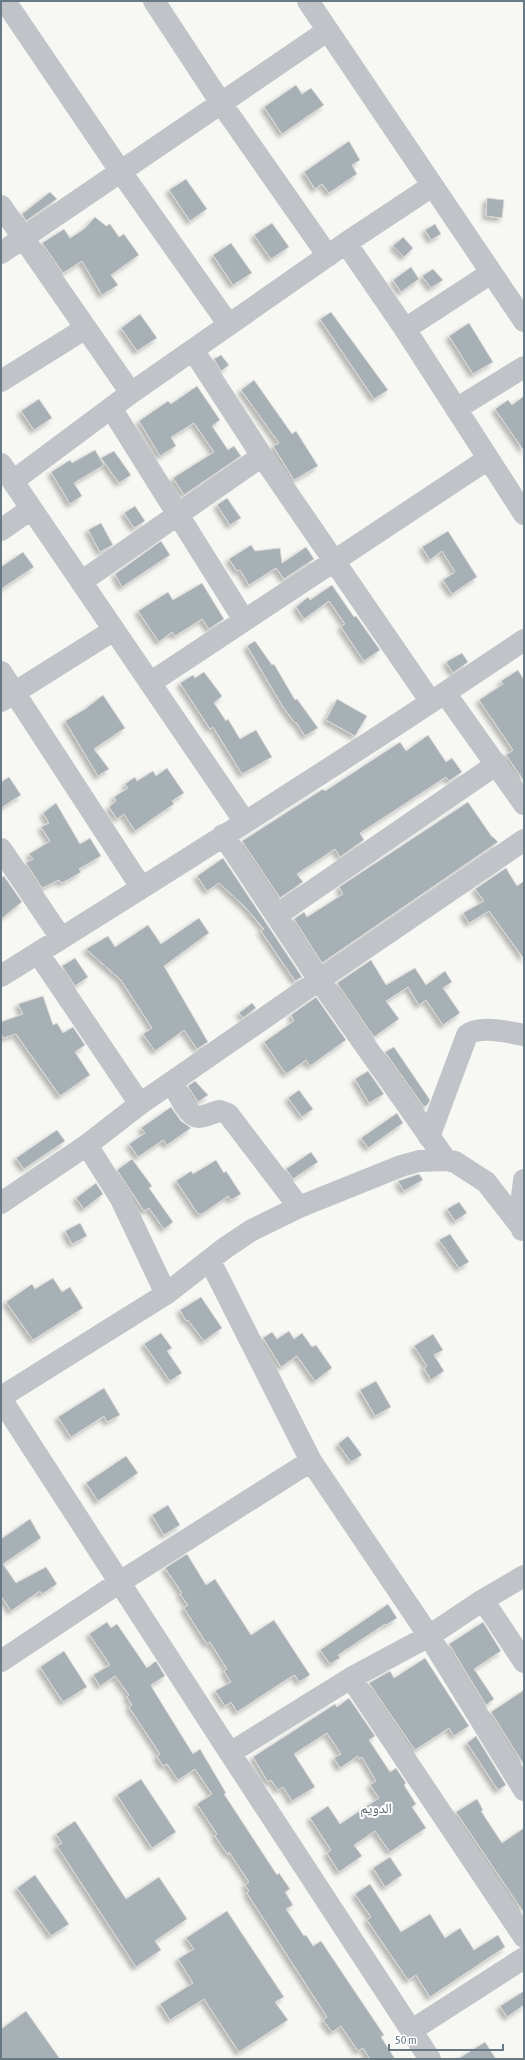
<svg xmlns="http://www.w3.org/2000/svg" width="525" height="2060" font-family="'Asap Condensed','Noto Naskh Arabic',sans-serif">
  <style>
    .building { fill: #a7b0b5; stroke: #d9d8d6; filter: url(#shadow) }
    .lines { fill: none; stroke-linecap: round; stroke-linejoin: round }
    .minor { stroke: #c0c4c8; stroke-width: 22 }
    .labels { text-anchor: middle; stroke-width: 4; stroke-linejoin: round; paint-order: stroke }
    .quarter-label { font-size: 14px; fill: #54616a; stroke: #fff }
  </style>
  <defs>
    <filter id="shadow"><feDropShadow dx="-3.5" dy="3.5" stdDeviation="2" flood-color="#0004"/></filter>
  </defs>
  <rect width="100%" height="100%" fill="#f7f7f4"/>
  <!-- building -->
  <path class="building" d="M 296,85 L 302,94 L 311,88 L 324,105 L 282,134 L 264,107 Z
    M 349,141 L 360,160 L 352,165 L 357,174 L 329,193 L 322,184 L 315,189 L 304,172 Z
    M 186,179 L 207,209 L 190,221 L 169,190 Z
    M 50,192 L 57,199 L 26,221 L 22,214 Z
    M 487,198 L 504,200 L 502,218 L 486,216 Z
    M 95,217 L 106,226 L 110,224 L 119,237 L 124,234 L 139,255 L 111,275 L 118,285 L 102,295 L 82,261 L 63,273 L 42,243 L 64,229 L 70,238 L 84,229 Z
    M 272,223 L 289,247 L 271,259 L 254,235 Z
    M 435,224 L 441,234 L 431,240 L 425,230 Z
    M 403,237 L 413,248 L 404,257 L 393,246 Z
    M 231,243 L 252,273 L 233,285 L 213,255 Z
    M 411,267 L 419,279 L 401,292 L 393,280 Z
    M 433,269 L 443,280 L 431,288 L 422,276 Z
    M 331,312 L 388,390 L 374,399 L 320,319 Z
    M 140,314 L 157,338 L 137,351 L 121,328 Z
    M 469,323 L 493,362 L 473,374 L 449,336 Z
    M 221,355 L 229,365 L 221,371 L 214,359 Z
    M 254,380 L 292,434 L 296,431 L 318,466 L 294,480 L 273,446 L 279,443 L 241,390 Z
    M 197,386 L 220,420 L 212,426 L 228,450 L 234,446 L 241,456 L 184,495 L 173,478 L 214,452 L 194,423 L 171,437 L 176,446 L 160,456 L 139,421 L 168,401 L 171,404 Z
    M 524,396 L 524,451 L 495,409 L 508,400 L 512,405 Z
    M 39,399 L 52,418 L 34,430 L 21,411 Z
    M 95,450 L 104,465 L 74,483 L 82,496 L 70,504 L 51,472 L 70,460 L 72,463 Z
    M 114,451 L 131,475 L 119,483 L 101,458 Z
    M 227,498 L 241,518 L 230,525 L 217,505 Z
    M 135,506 L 145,521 L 134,528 L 124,513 Z
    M 101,523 L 113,545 L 100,552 L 88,530 Z
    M 448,531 L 477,577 L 452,594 L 443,580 L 455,572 L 442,551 L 430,560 L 422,547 Z
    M 161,541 L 170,555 L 122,587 L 115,574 Z
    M 251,545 L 255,551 L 280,548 L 282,563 L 306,547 L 314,559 L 284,579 L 276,568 L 249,585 L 240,570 L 237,571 L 229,559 Z
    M 23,552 L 34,567 L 1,589 L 1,567 Z
    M 202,583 L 224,619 L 209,629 L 202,619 L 175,636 L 172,632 L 159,642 L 138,611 L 168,592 L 173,600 Z
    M 332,585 L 354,617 L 356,616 L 380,650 L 364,661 L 341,627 L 345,624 L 329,601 L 304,619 L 296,607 L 308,597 L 310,600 Z
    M 255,641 L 272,665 L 274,664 L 295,700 L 297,699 L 318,728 L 305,736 L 296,722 L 295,723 L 283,707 L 247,646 Z
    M 462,653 L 468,662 L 453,673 L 446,662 Z
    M 518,670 L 524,680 L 524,781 L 506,755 L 513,750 L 479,700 L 503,684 L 501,681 Z
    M 204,672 L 222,696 L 214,703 L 226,721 L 228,719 L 240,739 L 256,730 L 272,757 L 242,774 L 213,727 L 210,729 L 180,683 L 193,675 L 195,678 Z
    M 103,695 L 125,728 L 94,749 L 109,769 L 98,776 L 65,721 L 85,709 Z
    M 337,699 L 367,716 L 355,736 L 326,720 Z
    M 428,735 L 446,762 L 452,758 L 462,772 L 449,781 L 446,777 L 360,833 L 364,840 L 340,857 L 335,849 L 297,874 L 303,882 L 280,898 L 242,841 L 323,789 L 325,791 L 400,742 L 406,751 Z
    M 167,768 L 184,793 L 172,801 L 174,804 L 135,831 L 124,814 L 117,819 L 109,807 L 116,801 L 114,797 L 128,788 L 125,784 L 135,777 L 137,781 L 153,771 L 156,776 Z
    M 9,777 L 21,795 L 1,808 L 1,782 Z
    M 468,802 L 492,837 L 493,837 L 498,842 L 322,963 L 294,919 L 304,912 L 307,917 L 343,894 L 339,887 Z
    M 56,803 L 80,844 L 90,838 L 101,856 L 79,869 L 81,872 L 66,881 L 61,883 L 59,880 L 42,888 L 26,863 L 33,859 L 29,854 L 50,841 L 41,827 L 49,823 L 43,813 Z
    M 223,858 L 302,977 L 295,981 L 261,931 L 264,929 L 245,907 L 219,883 L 207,891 L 197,876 Z
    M 506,868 L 517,886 L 524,881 L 524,959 L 489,911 L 469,923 L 463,913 L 484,901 L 475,889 Z
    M 4,876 L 22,902 L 1,919 L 1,878 Z
    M 199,918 L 209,933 L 164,966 L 208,1042 L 197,1049 L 184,1030 L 155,1051 L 143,1034 L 152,1028 L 121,980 L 86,949 L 108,936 L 115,947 L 148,925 L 161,944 Z
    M 75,958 L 88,977 L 75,986 L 62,966 Z
    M 371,960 L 386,985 L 415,968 L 426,985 L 445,971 L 452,982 L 443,988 L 460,1013 L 443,1025 L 426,1000 L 419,1005 L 408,987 L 386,1001 L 399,1019 L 374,1037 L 337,983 Z
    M 43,996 L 53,1025 L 57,1023 L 63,1033 L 73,1027 L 85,1045 L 75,1052 L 90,1075 L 60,1096 L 16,1034 L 3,1038 L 1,1032 L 1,1022 L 23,1014 L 18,1004 Z
    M 316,997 L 346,1040 L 310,1066 L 306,1060 L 286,1074 L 264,1042 L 294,1021 L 291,1015 Z
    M 252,1003 L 256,1008 L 243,1018 L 239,1013 Z
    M 394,1047 L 430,1100 L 428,1104 L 424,1107 L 385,1052 Z
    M 368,1071 L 384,1094 L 369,1103 L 355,1079 Z
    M 195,1081 L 208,1095 L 198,1102 L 188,1086 Z
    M 299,1090 L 313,1109 L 302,1117 L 288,1098 Z
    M 171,1107 L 181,1121 L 191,1128 L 167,1145 L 163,1140 L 138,1157 L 129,1144 L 145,1133 L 141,1128 Z
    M 397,1113 L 403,1123 L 368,1148 L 361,1138 Z
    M 57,1130 L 65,1141 L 24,1169 L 16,1158 Z
    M 311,1152 L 318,1162 L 293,1179 L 286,1169 Z
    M 132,1159 L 152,1186 L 149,1188 L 173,1222 L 164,1229 L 149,1208 L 144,1211 L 117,1170 Z
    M 216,1160 L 224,1173 L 226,1171 L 241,1194 L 231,1200 L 228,1196 L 202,1214 L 198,1214 L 176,1181 L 191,1171 L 193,1174 Z
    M 419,1174 L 423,1180 L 404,1191 L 398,1181 Z
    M 96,1183 L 103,1194 L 84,1209 L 76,1198 Z
    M 459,1202 L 467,1213 L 455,1221 L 447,1209 Z
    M 80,1223 L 87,1236 L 72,1244 L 65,1231 Z
    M 450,1234 L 469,1262 L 459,1268 L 439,1240 Z
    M 53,1278 L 62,1292 L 70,1287 L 83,1308 L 33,1340 L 6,1302 L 32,1284 L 35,1289 Z
    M 201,1297 L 222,1328 L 204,1341 L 188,1320 L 186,1321 L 180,1310 Z
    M 289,1331 L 294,1339 L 302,1333 L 312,1347 L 316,1345 L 332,1368 L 315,1381 L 297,1356 L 281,1367 L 263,1338 L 272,1332 L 277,1339 Z
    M 161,1333 L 172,1348 L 167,1351 L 182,1373 L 170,1381 L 144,1344 Z
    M 433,1334 L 443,1350 L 434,1355 L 444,1371 L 431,1380 L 424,1368 L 427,1366 L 414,1346 Z
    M 376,1381 L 391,1407 L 375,1416 L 360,1390 Z
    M 104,1388 L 120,1415 L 107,1422 L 104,1416 L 71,1437 L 58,1417 Z
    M 348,1436 L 362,1455 L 351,1462 L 338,1444 Z
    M 126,1456 L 138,1473 L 98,1501 L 86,1483 Z
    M 168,1505 L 180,1525 L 164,1535 L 152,1515 Z
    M 30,1519 L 41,1538 L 3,1564 L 16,1583 L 46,1567 L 57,1584 L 42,1594 L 40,1591 L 11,1611 L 1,1596 L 1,1539 Z
    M 187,1554 L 206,1585 L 215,1579 L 251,1635 L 274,1620 L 310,1675 L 299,1682 L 295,1675 L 289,1678 L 237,1712 L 231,1702 L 225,1706 L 215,1691 L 231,1682 L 224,1671 L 227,1669 L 210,1642 L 207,1644 L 184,1608 L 188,1605 L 180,1594 L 182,1593 L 165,1568 Z
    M 388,1604 L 397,1618 L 386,1625 L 385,1624 L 338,1655 L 340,1658 L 330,1664 L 320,1650 Z
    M 107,1622 L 111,1628 L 117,1624 L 147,1668 L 156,1661 L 165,1676 L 151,1685 L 154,1691 L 193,1754 L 200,1749 L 226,1793 L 224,1794 L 277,1875 L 279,1873 L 290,1889 L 285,1892 L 293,1905 L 286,1909 L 304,1936 L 306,1935 L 313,1946 L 321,1941 L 384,2035 L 381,2037 L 395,2059 L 370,2059 L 363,2048 L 358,2051 L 341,2026 L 332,2032 L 323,2020 L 327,2017 L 247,1893 L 249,1891 L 245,1885 L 249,1882 L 229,1852 L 228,1855 L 215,1836 L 217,1834 L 197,1804 L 212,1794 L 195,1769 L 178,1780 L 167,1764 L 163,1766 L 157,1756 L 160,1754 L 129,1707 L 132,1705 L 127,1697 L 129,1695 L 115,1676 L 100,1686 L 93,1675 L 110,1665 L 89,1634 Z
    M 483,1622 L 501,1651 L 474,1669 L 494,1699 L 486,1705 L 449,1644 Z
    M 64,1651 L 87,1687 L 63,1702 L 40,1667 Z
    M 425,1658 L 469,1726 L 454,1736 L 449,1728 L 415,1750 L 369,1683 L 390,1671 L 394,1678 Z
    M 524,1690 L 524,1765 L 491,1712 Z
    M 349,1698 L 375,1736 L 369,1740 L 390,1772 L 396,1768 L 406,1783 L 404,1785 L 416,1804 L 412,1807 L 426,1828 L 390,1852 L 375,1831 L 354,1845 L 362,1856 L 339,1872 L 327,1853 L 331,1850 L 310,1818 L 328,1806 L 340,1824 L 379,1798 L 370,1785 L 376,1781 L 362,1757 L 359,1759 L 358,1756 L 340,1768 L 334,1758 L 341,1754 L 327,1733 L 294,1754 L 315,1787 L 292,1801 L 283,1787 L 278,1790 L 271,1780 L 268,1782 L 253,1757 L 335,1704 L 337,1707 Z
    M 476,1736 L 506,1785 L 498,1790 L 467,1743 Z
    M 141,1779 L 176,1832 L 152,1848 L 117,1795 Z
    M 477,1799 L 483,1810 L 481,1811 L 502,1843 L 524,1828 L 524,1913 L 456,1812 Z
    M 75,1821 L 126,1899 L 159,1877 L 187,1919 L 155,1941 L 161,1950 L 136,1967 L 57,1846 L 62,1843 L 56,1834 Z
    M 390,1857 L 402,1875 L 385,1887 L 373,1868 Z
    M 35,1875 L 69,1924 L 51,1936 L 17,1888 Z
    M 370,1884 L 401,1932 L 430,1914 L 445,1938 L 460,1928 L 474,1950 L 498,1935 L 505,1947 L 430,1997 L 416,1975 L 408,1980 L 367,1920 L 371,1917 L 355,1894 Z
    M 227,1911 L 284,1997 L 275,2002 L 288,2020 L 239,2052 L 204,1999 L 170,2020 L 160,2004 L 193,1983 L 178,1959 L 194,1949 L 186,1938 Z
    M 524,1991 L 524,2005 L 507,2017 L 500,2006 Z
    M 26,2011 L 60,2059 L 1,2059 L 1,2029 Z
    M 485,2042 L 496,2059 L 458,2059 Z"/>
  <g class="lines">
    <!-- minor -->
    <path class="minor" d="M 5,1 L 121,172 L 229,325
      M 154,1 L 221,103 L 328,256
      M 308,1 L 524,321
      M 1,206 L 131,393
      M 346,243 L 405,329 L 524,514
      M 1,253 L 327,31
      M 405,329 L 491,273
      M 193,350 L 262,456 L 431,702
      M 1,381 L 86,328
      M 111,408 L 244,620
      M 456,409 L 524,367
      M 1,464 L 245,822
      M 13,481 L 131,393 L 346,243 L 432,186
      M 1,530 L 31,509
      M 81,582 L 262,456
      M 1,672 L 141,887
      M 150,683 L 488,459
      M 445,693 L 524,804
      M 1,701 L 114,630
      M 223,835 L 319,980 L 446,1160
      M 1,849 L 61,938
      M 277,915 L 497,764
      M 38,953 L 140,1104
      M 1,976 C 177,866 352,756 524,640
      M 172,1082 C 177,1091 188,1117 198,1117 C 205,1117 213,1112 220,1111 L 228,1114 L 299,1207
      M 429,1137 L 467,1035 C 479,1025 509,1032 524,1035
      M 87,1145 L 121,1199 L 166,1294
      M 1,1203 L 87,1145 L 140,1104 L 319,980 L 524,840
      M 522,1230 L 520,1212 L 524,1180
      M 210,1261 L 311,1461 L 429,1636 L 524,1790
      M 1,1397 L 166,1294 L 225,1248 L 252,1230 L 299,1207 L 401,1166 L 419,1161 L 446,1160 L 455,1162 L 486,1182 L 522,1228
      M 1,1399 L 230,1753 L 430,2059
      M 483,1600 L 524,1662
      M 1,1661 L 120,1582 L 311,1461
      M 351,1678 L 524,1937
      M 230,1753 L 351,1678 L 429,1636 L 483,1600 L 524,1576
      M 412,2030 L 524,1958"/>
  </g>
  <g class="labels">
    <!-- quarter labels -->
    <g class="quarter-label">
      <text x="376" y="1813">الدويم</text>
    </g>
  </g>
  <!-- border -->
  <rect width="525" height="2060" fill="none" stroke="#667985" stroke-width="4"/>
  <!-- scale -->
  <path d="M389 2044v6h114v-6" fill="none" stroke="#667985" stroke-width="2"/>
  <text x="395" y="2044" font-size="12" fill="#667985" stroke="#ffffff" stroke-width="3" paint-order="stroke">50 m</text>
</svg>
